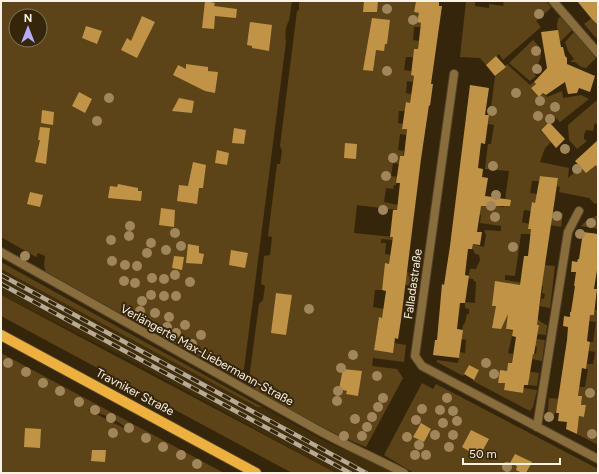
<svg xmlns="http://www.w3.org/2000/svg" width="599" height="474" font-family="Figtree,sans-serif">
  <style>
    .built { fill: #412e0b }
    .green { fill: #5d4418; fill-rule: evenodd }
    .building { fill: #c09346 }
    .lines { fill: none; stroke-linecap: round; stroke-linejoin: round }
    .minor-casing { stroke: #514229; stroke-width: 10 }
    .primary-casing { stroke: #514229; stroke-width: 12 }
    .minor { stroke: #8a6d3c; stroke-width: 8 }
    .primary { stroke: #eeb13f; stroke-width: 10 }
    .rail-casing { stroke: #b7ab98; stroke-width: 4.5 }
    .rail { stroke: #35260b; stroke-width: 3; stroke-dasharray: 9; stroke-linecap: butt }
    .tree { fill: #a1865b }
    .labels { text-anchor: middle; stroke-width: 4; stroke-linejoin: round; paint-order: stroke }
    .street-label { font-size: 12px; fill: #fbf1e2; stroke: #35260b }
  </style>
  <rect width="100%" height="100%" fill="#35260b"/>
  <!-- built -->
  <path class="built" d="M 1,269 L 257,407 L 262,407 L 332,445 L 349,451 L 371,460 L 394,473 L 336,473 L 129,360 L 1,295 Z"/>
  <!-- green -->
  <path class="green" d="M 1,1 L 292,1 L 289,21 C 285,26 285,37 286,42 L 244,369 L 235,377 L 46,272 L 44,266 L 45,256 L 38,253 L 36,257 L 1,237 ZM 16,16 L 40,16 L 40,40 L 16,40 Z
    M 299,1 L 416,1 L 414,12 L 419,13 L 418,22 L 421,23 L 421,27 L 414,27 L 413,40 L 419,41 L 418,49 L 414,49 L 413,57 L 406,57 L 404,70 L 411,71 L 411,75 L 414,76 L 413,82 L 407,81 L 406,93 L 411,94 L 410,103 L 406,103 L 405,111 L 399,111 L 398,123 L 403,124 L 402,129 L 407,129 L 406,135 L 400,134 L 398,150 L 404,151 L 403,157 L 400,156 L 399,164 L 393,163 L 391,176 L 397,177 L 396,185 L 394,185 L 393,189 L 386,188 L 384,202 L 398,205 L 397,210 L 357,205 L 354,233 L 393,237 L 393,240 L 381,239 L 381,243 L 386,243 L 385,254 L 391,255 L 390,264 L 385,264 L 382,290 L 375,290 L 373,307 L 384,309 L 382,318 L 379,318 L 374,350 L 394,343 L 406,345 L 404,362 L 373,358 L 372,366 L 397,369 L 403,378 L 366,447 C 327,432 291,409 254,390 L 249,379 L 259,304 L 263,300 L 265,286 L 261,284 L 264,256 L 270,255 L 272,237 L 268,236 L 277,164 L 280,164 L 282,151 L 280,146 L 297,11 L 299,10 Z
    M 466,1 L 475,1 L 475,6 L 489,8 L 489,4 L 503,6 L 504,1 L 546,1 L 551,7 L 549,10 L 536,21 L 541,27 L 503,60 L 499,54 L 486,65 L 480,58 L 460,57 Z
    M 560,17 L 572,30 L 560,42 L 557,26 L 558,19 Z
    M 592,18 L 598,25 L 598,37 L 596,38 L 584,24 Z
    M 574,32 L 596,58 L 586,68 L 581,67 L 575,62 L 570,62 L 574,59 L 568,51 L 565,42 Z
    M 533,40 C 535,42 539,46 540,48 C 543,56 538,66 533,71 L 536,76 L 530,81 L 509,63 Z
    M 507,64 L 530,85 L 534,82 L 536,84 L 531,88 L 539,97 L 543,93 L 547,97 L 562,91 L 563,98 L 581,95 L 589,99 L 560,122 L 555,117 L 540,130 L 551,142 L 545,148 L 540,162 L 569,168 L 568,178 L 592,157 L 598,164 L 598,203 L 595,204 L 589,198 L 559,192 L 560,187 L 557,186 L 558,178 L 540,176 L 539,181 L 532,181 L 530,193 L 537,194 L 535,203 L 532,202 L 531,211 L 524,210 L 522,222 L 529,224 L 528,229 L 531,229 L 531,234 L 521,234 L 515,276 L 505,275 L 505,280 L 524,283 L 508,317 L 507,330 L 513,331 L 508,353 L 513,354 L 512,363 L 508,363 L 507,371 L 498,383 L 505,383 L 504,390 L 523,393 L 523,388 L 537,390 L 533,407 L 530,411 L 473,381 L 479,370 L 469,365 L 463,376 L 437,362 L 437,360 L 458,363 L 460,352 L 465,353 L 466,340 L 461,339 L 463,325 L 465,323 L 467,314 L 469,314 L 469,309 L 465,308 L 465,302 L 475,303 L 476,282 L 474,281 L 473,279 L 468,278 L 470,269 L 476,269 L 480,260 L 479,255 L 474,253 L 474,250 L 472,249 L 473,244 L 484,247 L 486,235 L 484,230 L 501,231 L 501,226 L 480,223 L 481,215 L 479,215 L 481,201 L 486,196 L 498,198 L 497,206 L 504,207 L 509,171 L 485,169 L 488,144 L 491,144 L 494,125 L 488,124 L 489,115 L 490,115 L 495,77 Z
    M 596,101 L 597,102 L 597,124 L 595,123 L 593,131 L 586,130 L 584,135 L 584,139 L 587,141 L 577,149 L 569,140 L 568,125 Z
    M 549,211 L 563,213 L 561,227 L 551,225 Z
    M 598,215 L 598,229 L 581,226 L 587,220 Z
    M 1,262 L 262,407 L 257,407 L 1,269 Z
    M 544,265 L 555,266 L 550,308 L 540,306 L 541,298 L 544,299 L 545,294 L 542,293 L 543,286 L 539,285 L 540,278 L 543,278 Z
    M 403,272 L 417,273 L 415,286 L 405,285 Z
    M 1,295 L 336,473 L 292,473 L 1,316 Z
    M 595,310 L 598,310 L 598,445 L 577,434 L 579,416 L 584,417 L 586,406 L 581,405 L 582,396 L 578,396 L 579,387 L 585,387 L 588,369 L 586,369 L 587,364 L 593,364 L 595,352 L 589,351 L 590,342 L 593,342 L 596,322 L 589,321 L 590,315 L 594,315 Z
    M 535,319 C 540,319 542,324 547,325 L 546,335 L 537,334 L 539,325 L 534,324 Z
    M 535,339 L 545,340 L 542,361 L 532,359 L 533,353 L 536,354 L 537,347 L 534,346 Z
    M 1,353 L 224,473 L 1,473 ZM 86,409 C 100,413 118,419 128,430 Z
    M 526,371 L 539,373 L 537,386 L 528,385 L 529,380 Z
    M 422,383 L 433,389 L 436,384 L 598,469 L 598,473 L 414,473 L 384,455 Z
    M 549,398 L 561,399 C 557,407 555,414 551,421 L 547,420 Z"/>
  <!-- building -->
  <path class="building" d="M 205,1 L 215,3 L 214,6 L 237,9 L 236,18 L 215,16 L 214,29 L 202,28 Z
    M 364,1 L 378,1 L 377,12 L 363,12 Z
    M 416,1 L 439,1 L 439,6 L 442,6 L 431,84 L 433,84 L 430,106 L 429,105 L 421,159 L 401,320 L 398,339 L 395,338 L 393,353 L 374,350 L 379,317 L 382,318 L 386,291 L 382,290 L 385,263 L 389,264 L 393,237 L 390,237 L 393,210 L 397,210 L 400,183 L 396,183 L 400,156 L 404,156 L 407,129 L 402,129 L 406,102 L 410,103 L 414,76 L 411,75 L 414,49 L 418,49 L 421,23 L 417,22 L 419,13 L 414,12 Z
    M 577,1 L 598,1 L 598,25 L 591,18 Z
    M 142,16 L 155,22 L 137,58 L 121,50 L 127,38 L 131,41 Z
    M 372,18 L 390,20 L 387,44 L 385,44 L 384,51 L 376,50 L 373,71 L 363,70 Z
    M 250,22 L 272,25 L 269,51 L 252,48 L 252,46 L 247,45 Z
    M 86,26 L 102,31 L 97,44 L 82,38 Z
    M 558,30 L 561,47 L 563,47 L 565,56 L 567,58 L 567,64 L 595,76 L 590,92 L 579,88 L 577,93 L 568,94 L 565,82 L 546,95 L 543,93 L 539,97 L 531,88 L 536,84 L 534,82 L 547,68 L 541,32 Z
    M 496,56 L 506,67 L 495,76 L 486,65 Z
    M 186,64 L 208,67 L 208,71 L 218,72 L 215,93 L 205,91 L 173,75 L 178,65 L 186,69 Z
    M 470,85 L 489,88 L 485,115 L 489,115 L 485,144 L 481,143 L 478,168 L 483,169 L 482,177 L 488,178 L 485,196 L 511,200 L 510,206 L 481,206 L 477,232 L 482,232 L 480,245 L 473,244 L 472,249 L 468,249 L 465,275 L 469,276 L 465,303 L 460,303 L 457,329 L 463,330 L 459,358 L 433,355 L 435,340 L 437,340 L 442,284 L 444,285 L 450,246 Z
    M 79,92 L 92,99 L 85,113 L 72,106 Z
    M 179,98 L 194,101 L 192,113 L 172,111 Z
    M 42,110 L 54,112 L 53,125 L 41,123 Z
    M 549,122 L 565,139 L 556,148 L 541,130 Z
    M 40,127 L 50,128 L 46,164 L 35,162 L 40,140 L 38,140 Z
    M 234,128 L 246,130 L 244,144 L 232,143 Z
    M 598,140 L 598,169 L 596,165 L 586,173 L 575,161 Z
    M 345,143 L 357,144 L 356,159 L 344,158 Z
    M 217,150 L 229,153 L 227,165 L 215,163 Z
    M 193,162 L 206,165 L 203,188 L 199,188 L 197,204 L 177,201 L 179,185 L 188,186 Z
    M 540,176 L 558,178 L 542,285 L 537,325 L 539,325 L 534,354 L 533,354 L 528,385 L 524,385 L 523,393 L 504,390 L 505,383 L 498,383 L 500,370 L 507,371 L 508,363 L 512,363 L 516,337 L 512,336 L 513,330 L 506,329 L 508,314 L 501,329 L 492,328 L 496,306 L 492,306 L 495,281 L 520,285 L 524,256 L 528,256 L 531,229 L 528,229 L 532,202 L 535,203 Z
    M 118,184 L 138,188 L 138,191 L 142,191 L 141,201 L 108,198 L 110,186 L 117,187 Z
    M 30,192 L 43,195 L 40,207 L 27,204 Z
    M 161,208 L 175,210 L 174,227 L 159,225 Z
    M 583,232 L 598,234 L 598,264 L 594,289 L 597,289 L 594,315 L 590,315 L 587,341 L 590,342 L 586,369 L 582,368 L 578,396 L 582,396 L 581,405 L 586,405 L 584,417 L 579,416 L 577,434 L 566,429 L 567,422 L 558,421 L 559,413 L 556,413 L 567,340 L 568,327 L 563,326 L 564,316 L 570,317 L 570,312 L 571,312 L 575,286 L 574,286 L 576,272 L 571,272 L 572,261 L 577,262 L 578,259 L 579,259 Z
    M 188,244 L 199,246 L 199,253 L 204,254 L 202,264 L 186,263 Z
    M 231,250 L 248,253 L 245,268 L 229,265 Z
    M 174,256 L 184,257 L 182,270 L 172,268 Z
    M 276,293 L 292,295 L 286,335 L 271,333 Z
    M 469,365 L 479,370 L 474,380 L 464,374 Z
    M 343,369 L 362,371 L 358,396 L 346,394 L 347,391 L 339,389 Z
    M 421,423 L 431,429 L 424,442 L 413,437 Z
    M 25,428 L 41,429 L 40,448 L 24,447 Z
    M 471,430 L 489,439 L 479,457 L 462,447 Z
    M 92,450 L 106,450 L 105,462 L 91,461 Z
    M 515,454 L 532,462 L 526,473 L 522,473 L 516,470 L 517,466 L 510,463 Z"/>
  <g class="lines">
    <defs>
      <path id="minor" d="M 553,1 L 598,53
        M 454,74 L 415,356 L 422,366 L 598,459
        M 1,252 L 316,429 C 345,445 375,458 404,473
        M 537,427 L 568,232 L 579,211"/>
      <path id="primary" d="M 1,335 L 256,473"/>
    </defs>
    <!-- minor casing -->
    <use href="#minor" class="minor-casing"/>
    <!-- primary casing -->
    <use href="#primary" class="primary-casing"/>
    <!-- minor -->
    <use href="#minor" class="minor"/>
    <!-- primary -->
    <use href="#primary" class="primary"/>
    <defs>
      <path id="rail" d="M 1,275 L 366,473
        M 1,284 L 350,473"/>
    </defs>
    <!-- rail casing -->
    <use href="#rail" class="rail-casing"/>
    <!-- rail -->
    <use href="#rail" class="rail"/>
  </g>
  <!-- trees -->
  <g class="tree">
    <circle cx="387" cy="9" r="5"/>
    <circle cx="539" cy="14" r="5"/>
    <circle cx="413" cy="20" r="5"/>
    <circle cx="536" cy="51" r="5"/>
    <circle cx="537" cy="69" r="5"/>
    <circle cx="387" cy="71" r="5"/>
    <circle cx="516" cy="93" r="5"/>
    <circle cx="109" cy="98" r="5"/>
    <circle cx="540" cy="101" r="5"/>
    <circle cx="555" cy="107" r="5"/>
    <circle cx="492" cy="111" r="5"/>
    <circle cx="538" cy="116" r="5"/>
    <circle cx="550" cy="119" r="5"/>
    <circle cx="97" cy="121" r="5"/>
    <circle cx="565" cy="149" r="5"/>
    <circle cx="393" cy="158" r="5"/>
    <circle cx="493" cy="166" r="5"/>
    <circle cx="577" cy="169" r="5"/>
    <circle cx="386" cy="176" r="5"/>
    <circle cx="496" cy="195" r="5"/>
    <circle cx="491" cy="206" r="5"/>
    <circle cx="383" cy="210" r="5"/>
    <circle cx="557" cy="216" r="5"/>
    <circle cx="495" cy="217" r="5"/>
    <circle cx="591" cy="223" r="5"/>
    <circle cx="130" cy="226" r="5"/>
    <circle cx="175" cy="233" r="5"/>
    <circle cx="580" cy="234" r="5"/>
    <circle cx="129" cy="236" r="5"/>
    <circle cx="111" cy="240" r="5"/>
    <circle cx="151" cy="243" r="5"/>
    <circle cx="181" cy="246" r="5"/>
    <circle cx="513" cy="247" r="5"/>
    <circle cx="166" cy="250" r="5"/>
    <circle cx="147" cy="253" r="5"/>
    <circle cx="25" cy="256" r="5"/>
    <circle cx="112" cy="261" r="5"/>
    <circle cx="125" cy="265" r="5"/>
    <circle cx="137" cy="266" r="5"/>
    <circle cx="175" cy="275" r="5"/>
    <circle cx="152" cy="278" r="5"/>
    <circle cx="164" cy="279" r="5"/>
    <circle cx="124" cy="281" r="5"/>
    <circle cx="190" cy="282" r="5"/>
    <circle cx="135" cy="283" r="5"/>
    <circle cx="151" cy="295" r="5"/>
    <circle cx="164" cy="296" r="5"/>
    <circle cx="176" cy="296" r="5"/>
    <circle cx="142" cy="301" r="5"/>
    <circle cx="309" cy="309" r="5"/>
    <circle cx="140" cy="311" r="5"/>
    <circle cx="155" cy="313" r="5"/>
    <circle cx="169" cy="317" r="5"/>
    <circle cx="185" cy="325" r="5"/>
    <circle cx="167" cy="327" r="5"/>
    <circle cx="176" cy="333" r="5"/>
    <circle cx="201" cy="335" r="5"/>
    <circle cx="192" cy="344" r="5"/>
    <circle cx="353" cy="355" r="5"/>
    <circle cx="8" cy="363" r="5"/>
    <circle cx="486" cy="363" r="5"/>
    <circle cx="341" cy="368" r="5"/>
    <circle cx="26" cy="372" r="5"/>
    <circle cx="494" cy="374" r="5"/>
    <circle cx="377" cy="376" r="5"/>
    <circle cx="43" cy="383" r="5"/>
    <circle cx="60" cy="391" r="5"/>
    <circle cx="338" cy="391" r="5"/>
    <circle cx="590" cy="393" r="5"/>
    <circle cx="383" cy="398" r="5"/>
    <circle cx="447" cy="398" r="5"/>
    <circle cx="337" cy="401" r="5"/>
    <circle cx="79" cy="402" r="5"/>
    <circle cx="378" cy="407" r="5"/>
    <circle cx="422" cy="409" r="5"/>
    <circle cx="95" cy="410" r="5"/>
    <circle cx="440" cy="410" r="5"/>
    <circle cx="453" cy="411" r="5"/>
    <circle cx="372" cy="417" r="5"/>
    <circle cx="549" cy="417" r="5"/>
    <circle cx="111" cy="418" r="5"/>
    <circle cx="355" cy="419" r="5"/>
    <circle cx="416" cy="420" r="5"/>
    <circle cx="457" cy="421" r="5"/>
    <circle cx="443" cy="423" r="5"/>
    <circle cx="367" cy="427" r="5"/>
    <circle cx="129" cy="428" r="5"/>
    <circle cx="113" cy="433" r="5"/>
    <circle cx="592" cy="434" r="5"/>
    <circle cx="435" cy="435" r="5"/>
    <circle cx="453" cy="435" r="5"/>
    <circle cx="344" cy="436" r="5"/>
    <circle cx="362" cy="436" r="5"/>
    <circle cx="407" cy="437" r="5"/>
    <circle cx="146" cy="438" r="5"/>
    <circle cx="419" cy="445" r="5"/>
    <circle cx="163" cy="447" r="5"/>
    <circle cx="449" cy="447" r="5"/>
    <circle cx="181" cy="455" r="5"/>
    <circle cx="415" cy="455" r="5"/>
    <circle cx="426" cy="455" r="5"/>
    <circle cx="197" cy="464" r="5"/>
    <circle cx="507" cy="467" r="5"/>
  </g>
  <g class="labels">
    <!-- street labels -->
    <g class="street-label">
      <text transform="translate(413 284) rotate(-82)" y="4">Falladastraße</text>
      <text transform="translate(207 355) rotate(29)" y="4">Verlängerte Max-Liebermann-Straße</text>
      <text transform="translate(135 392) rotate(28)" y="4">Travniker Straße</text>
    </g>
  </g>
  <!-- border -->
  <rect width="599" height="474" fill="none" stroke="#fbf1e2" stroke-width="4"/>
  <!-- north arrow -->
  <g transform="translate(28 28)"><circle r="19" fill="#35260b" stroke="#847761"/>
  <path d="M0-3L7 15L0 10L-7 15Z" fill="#b5acf8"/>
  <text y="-6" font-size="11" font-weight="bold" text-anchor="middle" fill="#fbf1e2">N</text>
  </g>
  <!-- scale -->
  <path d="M463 458v6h97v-6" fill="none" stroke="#fbf1e2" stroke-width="2"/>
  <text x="469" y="458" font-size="12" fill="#fbf1e2" stroke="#35260b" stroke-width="3" paint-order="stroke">50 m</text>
</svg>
